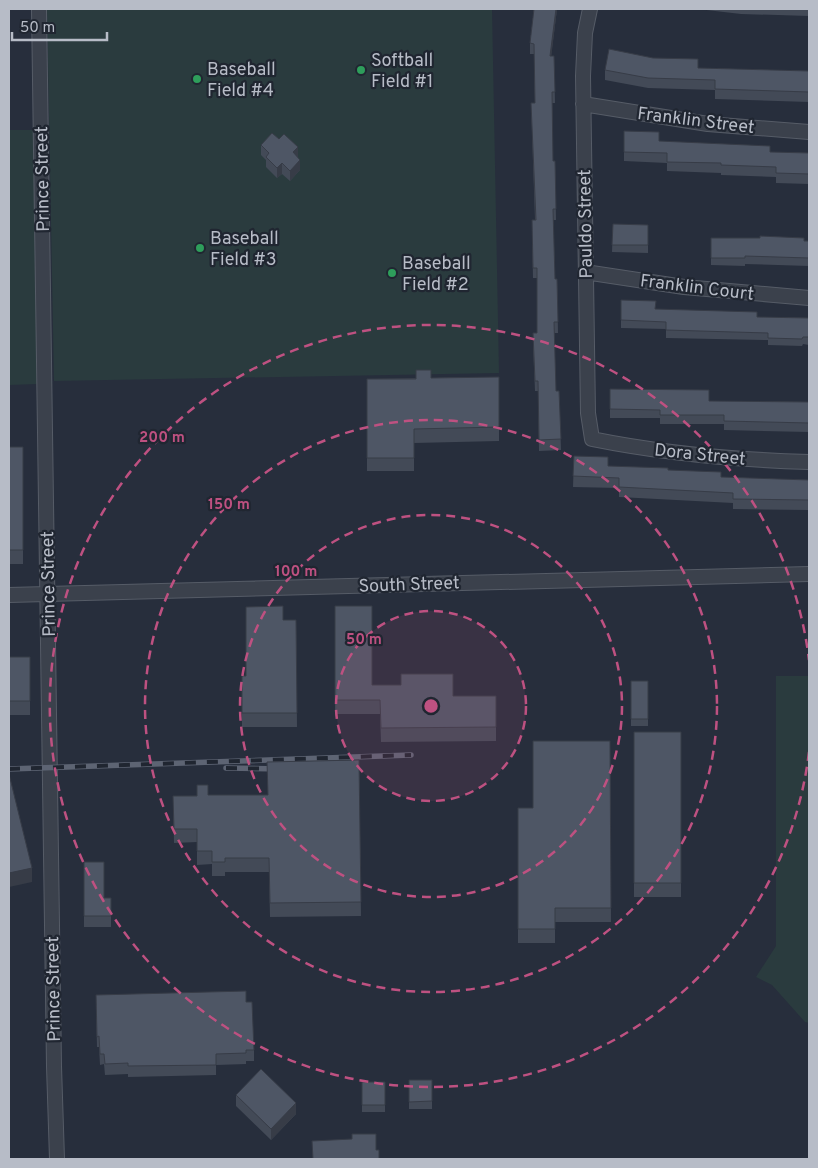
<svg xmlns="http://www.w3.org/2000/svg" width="818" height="1168" font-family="Overpass,sans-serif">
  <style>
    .green { fill: #2a3b3e }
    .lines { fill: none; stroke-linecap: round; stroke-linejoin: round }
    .minor-casing { stroke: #565c67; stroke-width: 16 }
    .minor { stroke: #3b414c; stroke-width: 14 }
    .rail-casing { stroke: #5d6473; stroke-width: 5.5 }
    .rail { stroke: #202631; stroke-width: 4; stroke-dasharray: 11; stroke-linecap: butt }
    .wall { fill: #434a57 }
    .shaded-wall { fill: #373c47 }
    .building { fill: #4e5665; stroke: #373c47 }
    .ring { fill: none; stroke: #be5181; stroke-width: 2.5; stroke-dasharray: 9 6 }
    .leisure-dot { fill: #2e9e5b; stroke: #202631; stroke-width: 2 }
    .labels { text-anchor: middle; stroke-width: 4.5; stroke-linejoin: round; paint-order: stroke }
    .poi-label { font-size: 18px; fill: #b7bcc7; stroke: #202631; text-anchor: start }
    .street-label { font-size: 18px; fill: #b7bcc7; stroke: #202631 }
    .centre { fill: #be5181; stroke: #202631; stroke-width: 2.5 }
    .ring-label { font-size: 15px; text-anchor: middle; font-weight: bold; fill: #be5181; stroke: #202631; stroke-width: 4.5; stroke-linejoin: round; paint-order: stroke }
  </style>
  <rect width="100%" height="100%" fill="#272e3c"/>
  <!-- green -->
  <path class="green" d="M 47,9 L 492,9 L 499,373 L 54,381 Z
    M 9,130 L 34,130 L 37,384 L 9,385 Z
    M 776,676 L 809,676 L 809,1023 L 805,1022 L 772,985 L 756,977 L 776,946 Z"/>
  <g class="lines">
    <defs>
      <path id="minor" d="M 39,9 L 54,1066 L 57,1159
        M 590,9 L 585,33 L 583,76 L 588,413 L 592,439 C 661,453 739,460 809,462
        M 583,104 L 708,124 L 809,132
        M 585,272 L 684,287 L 809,298
        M 9,595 L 809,574"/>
    </defs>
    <!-- minor casing -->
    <use href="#minor" class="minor-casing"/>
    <!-- minor -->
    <use href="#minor" class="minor"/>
    <defs>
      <path id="rail" d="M 226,768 L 281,769
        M 9,769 L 411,755"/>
    </defs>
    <!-- rail casing -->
    <use href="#rail" class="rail-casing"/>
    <!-- rail -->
    <use href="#rail" class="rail"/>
  </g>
  <!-- wall -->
  <path class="wall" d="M 534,9 L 557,9 L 551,56 L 554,56 L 555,103 L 552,103 L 553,161 L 555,161 L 556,220 L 553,220 L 555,279 L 557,279 L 558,333 L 554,333 L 556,391 L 559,391 L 561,450 L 539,451 L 538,391 L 535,391 L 533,344 L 537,333 L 537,278 L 533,278 L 532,231 L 535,220 L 531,103 L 535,103 L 534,54 L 530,54 L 530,43 Z
    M 698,9 L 809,9 L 809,16 L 741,14 Z
    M 698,68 L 809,71 L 809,102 L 715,99 L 715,90 L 648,88 L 605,80 L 605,70 Z
    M 624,131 L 659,141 L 770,152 L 809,153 L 809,184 L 776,183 L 776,177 L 721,175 L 721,173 L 667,171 L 667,163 L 624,161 Z
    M 261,145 L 298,157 L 300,170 L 290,181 L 282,174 L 277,178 L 266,167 L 266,160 L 261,155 Z
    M 613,224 L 648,225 L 648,253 L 612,252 Z
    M 711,238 L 809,241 L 809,266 L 745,264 L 745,266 L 711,265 Z
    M 621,300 L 656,309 L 757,317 L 809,318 L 809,345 L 803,344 L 802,346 L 768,345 L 768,340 L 666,338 L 666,329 L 621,328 Z
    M 499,377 L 499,441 L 414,443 L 414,471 L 367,471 L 367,379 Z
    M 610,389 L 709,401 L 809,402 L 809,432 L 724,430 L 724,424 L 660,424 L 660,418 L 610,418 Z
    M 9,447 L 23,447 L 23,564 L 9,564 Z
    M 574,456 L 608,466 L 668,470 L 721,477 L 809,480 L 809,510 L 733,509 L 733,503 L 619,497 L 619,488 L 573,487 Z
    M 335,606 L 372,685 L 453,696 L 496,696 L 496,741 L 381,742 L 380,714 L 335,714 Z
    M 283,620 L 296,620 L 297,727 L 242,727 L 242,676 L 246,676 Z
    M 9,657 L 30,657 L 30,715 L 9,715 Z
    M 631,681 L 648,681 L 648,726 L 631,726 Z
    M 634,732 L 681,732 L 681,897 L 634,897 Z
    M 610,741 L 611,922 L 555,922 L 555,943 L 518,943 L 518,808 L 533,808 Z
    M 359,760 L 361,916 L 270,917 L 269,872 L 225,872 L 225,876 L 212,876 L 212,864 L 197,865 L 197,842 L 174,843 L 173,796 L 268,795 Z
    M 84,862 L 104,898 L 111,898 L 111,927 L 84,927 Z
    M 246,1002 L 254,1050 L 254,1061 L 246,1061 L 246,1064 L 216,1065 L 216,1075 L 128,1077 L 128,1074 L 105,1075 L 104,1064 L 100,1065 L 99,1047 L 97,1047 L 96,1006 Z
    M 409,1080 L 432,1080 L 432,1109 L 409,1109 Z
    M 362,1082 L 385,1082 L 385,1112 L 362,1112 Z
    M 236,1095 L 296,1114 L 271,1140 L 236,1106 Z"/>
  <!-- shaded-wall -->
  <path class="shaded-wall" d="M 556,9 L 557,9 L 550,67 L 550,56 Z
    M 298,147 L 298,158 L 293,152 Z
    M 300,160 L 300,170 L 290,181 L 290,171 Z
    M 282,163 L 282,174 L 277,178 L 277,168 Z
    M 32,868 L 32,882 L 9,887 L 9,873 Z
    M 296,1103 L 296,1114 L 271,1140 L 271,1129 Z"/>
  <!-- building -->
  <path class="building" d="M 534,9 L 556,9 L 550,56 L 554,56 L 555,92 L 552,92 L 553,161 L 555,161 L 556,209 L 553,209 L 555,279 L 557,279 L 558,322 L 554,322 L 556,391 L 559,391 L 561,439 L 539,440 L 538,381 L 535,381 L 533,333 L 537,333 L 537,268 L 533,268 L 532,220 L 536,220 L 531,103 L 535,103 L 534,44 L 530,43 Z
    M 609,49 L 653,58 L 698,59 L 698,68 L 809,71 L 809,92 L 715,89 L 715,80 L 648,78 L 605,70 Z
    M 624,131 L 659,132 L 659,141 L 770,146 L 770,152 L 809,153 L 809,174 L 776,173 L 776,167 L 721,165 L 721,163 L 667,162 L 667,153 L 624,152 Z
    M 272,133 L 279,139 L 284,134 L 298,147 L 293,152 L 300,160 L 290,171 L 282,163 L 277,168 L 266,157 L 269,153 L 261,145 Z
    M 613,224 L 648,225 L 648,245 L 612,245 Z
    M 760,236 L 804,238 L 804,241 L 809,241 L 809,258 L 745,256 L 745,258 L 711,258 L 711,238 L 760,238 Z
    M 621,300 L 656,301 L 655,309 L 757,312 L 757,317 L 809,318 L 809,337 L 803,337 L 802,339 L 768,338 L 768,333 L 666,330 L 666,322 L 621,320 Z
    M 416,370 L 431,370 L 431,378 L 499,377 L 499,427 L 414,429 L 414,458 L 367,458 L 367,379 L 416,379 Z
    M 610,389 L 709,390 L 709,401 L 809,402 L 809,423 L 724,421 L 724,415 L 660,415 L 660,410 L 610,409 Z
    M 9,447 L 23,447 L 23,550 L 9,550 Z
    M 574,456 L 608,457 L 608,466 L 668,468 L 668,470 L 721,472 L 721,477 L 809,480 L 809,500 L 733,499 L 733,493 L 619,487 L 619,478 L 573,476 Z
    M 283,606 L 283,620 L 296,620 L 297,713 L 242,713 L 242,676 L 246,676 L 246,607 Z
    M 335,606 L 372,606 L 372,685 L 401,685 L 401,674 L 453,674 L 453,696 L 496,696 L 496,727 L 381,728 L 380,700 L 335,700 Z
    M 9,657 L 30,657 L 30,701 L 9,701 Z
    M 631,681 L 648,681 L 648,719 L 631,719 Z
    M 634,732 L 681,732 L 681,883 L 634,883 Z
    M 533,741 L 610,741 L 611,908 L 555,908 L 555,929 L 518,929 L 518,808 L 533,808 Z
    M 359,760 L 361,902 L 270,903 L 269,858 L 225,858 L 225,862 L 212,862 L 212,851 L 197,851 L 197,829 L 174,829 L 173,796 L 197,796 L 197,785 L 208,785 L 208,795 L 268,795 L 267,762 Z
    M 9,774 L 32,868 L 9,873 Z
    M 84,862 L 104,862 L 104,898 L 111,898 L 111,916 L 84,916 Z
    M 246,991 L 246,1002 L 252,1002 L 254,1050 L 246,1050 L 246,1053 L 216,1054 L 216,1065 L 128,1066 L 128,1063 L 105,1064 L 104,1054 L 100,1054 L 99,1036 L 97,1037 L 96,995 Z
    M 261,1069 L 296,1103 L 271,1129 L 236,1095 Z
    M 409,1080 L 432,1080 L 432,1101 L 409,1102 Z
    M 362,1082 L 385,1082 L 385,1105 L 362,1105 Z
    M 352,1134 L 376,1134 L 376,1150 L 379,1150 L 379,1159 L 313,1159 L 312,1141 L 352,1139 Z"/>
  <!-- distance rings -->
  <circle cx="431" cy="706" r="95" fill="#be5181" fill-opacity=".12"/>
  <g class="ring">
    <circle cx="431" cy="706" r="95"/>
    <circle cx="431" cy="706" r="191"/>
    <circle cx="431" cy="706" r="286"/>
    <path d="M809 752A381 381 0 1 1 809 660"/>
  </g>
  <!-- markers -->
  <g class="leisure-dot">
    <circle cx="361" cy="70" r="5"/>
    <circle cx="197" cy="79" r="5"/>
    <circle cx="200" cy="248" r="5"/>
    <circle cx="392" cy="273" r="5"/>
  </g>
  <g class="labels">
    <!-- poi labels -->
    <g class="poi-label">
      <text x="371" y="66">Softball<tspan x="371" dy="21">Field #1</tspan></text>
      <text x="207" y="75">Baseball<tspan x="207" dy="21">Field #4</tspan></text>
      <text x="210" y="244">Baseball<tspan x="210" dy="21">Field #3</tspan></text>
      <text x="402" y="269">Baseball<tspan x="402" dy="21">Field #2</tspan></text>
    </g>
    <!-- street labels -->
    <g class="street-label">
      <text transform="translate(696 120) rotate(7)" y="6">Franklin Street</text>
      <text transform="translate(42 179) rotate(-91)" y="6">Prince Street</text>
      <text transform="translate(585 224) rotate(-91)" y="6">Pauldo Street</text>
      <text transform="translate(697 287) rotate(7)" y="6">Franklin Court</text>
      <text transform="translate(700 454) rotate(6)" y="6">Dora Street</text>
      <text transform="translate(48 584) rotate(-91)" y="6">Prince Street</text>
      <text transform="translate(409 584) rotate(-2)" y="6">South Street</text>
      <text transform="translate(53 989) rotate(-91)" y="6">Prince Street</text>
    </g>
  </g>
  <circle cx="431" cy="706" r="8" class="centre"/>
  <g class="ring-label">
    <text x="162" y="442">200 m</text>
    <text x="229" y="509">150 m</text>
    <text x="296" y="576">100 m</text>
    <text x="364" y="644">50 m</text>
  </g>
  <!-- border -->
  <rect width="818" height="1168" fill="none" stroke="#b7bcc7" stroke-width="20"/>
  <!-- scale -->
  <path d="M12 32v8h95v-8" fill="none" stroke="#b7bcc7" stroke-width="2.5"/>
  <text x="20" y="32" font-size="15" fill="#b7bcc7" stroke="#202631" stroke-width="4" paint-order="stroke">50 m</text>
</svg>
